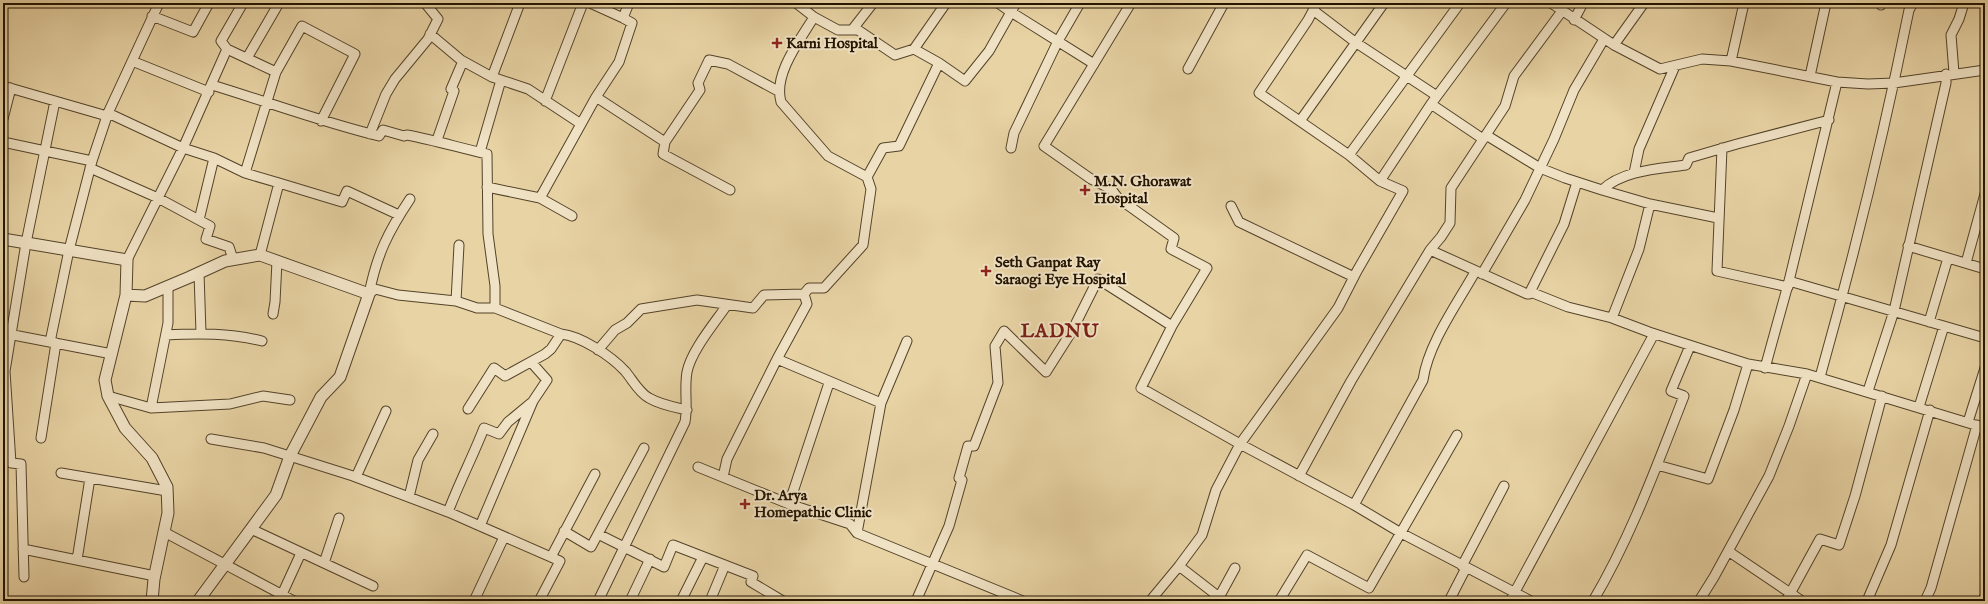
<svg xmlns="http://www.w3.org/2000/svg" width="1988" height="604" font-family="'IM FELL English',serif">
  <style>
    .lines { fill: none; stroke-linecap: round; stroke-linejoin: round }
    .minor-casing { stroke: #534329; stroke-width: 11 }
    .tertiary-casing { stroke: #534329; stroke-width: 13 }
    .minor { stroke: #f0e2c4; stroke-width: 9 }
    .tertiary { stroke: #f0e2c4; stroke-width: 11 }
    .poi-dot { fill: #8f2418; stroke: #f0e2c4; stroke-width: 1.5 }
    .labels { text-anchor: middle; stroke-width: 4; stroke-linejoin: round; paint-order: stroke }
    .poi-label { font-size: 15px; font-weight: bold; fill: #211300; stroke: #f0e2c4; text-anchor: start }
    .district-label { font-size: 19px; font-weight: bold; letter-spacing: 1px; fill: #7a1f14; stroke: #f0e2c4 }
  </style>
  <rect width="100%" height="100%" fill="#e8d3a4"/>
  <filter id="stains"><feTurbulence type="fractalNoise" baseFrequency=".005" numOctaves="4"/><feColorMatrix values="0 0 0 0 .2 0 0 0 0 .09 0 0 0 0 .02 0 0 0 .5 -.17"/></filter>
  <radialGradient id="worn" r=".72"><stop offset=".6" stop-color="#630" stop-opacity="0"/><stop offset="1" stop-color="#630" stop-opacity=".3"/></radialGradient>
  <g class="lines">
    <defs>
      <path id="minor" d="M 590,3 L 623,18
        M 796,3 L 814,17 L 838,30 L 858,30 L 895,55 L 914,49 L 939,63 L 965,81 L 989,51 L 1011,12 L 1094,64
        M 998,3 L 1011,12 L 1016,3
        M 1317,3 L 1308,20 L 1259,93 L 1349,155 L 1380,181
        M 1551,3 L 1614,45 L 1660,69 L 1702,59 L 1731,61 L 1837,82 L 1868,84 L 1894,83 L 1985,70
        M 1881,5 L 1881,3
        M 1313,10 L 1355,42 L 1437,96
        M 1562,11 L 1514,76 L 1505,106 L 1451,188 L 1450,223 L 1441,237 L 1430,250 L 1527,294 L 1533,293 L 1568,307 L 1612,318 L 1649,332 L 1748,364 L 1807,374 L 1985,428
        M 152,16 L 193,32 L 209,3
        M 814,17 C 800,40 773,74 781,102 L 828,156 L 867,177
        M 1574,20 L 1583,3
        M 852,30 L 873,3
        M 430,34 L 461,60 L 492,77 L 528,89 L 581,124
        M 1614,45 L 1644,3
        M 227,49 L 276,72 L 245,173
        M 914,49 L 946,3
        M 247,58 L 279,3
        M 132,61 L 209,92
        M 1731,61 L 1744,3
        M 1188,69 L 1224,3
        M 276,72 L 302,26 L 355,54 L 321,121
        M 1954,73 L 1951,35 L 1959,19 L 1964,3
        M 1810,76 L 1826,3
        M 492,77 L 520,3
        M 212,85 C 268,102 322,122 379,136 L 383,130 L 404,136 L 407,135 C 434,140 460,148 487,154 L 488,234 L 495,286 L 495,308
        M 3,86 L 107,116
        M 596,97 L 665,142 L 663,154 L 730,190
        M 545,101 L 583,3
        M 1431,104 L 1483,139
        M 108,113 L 183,148 L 214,158 L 245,173 L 279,183 L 260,255
        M 3,119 L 11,88
        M 1300,121 L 1384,3
        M 370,134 L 386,94 L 395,79 L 428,39 L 438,19 L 425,3
        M 1486,135 L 1540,168 L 1565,178 L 1602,190 C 1623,170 1658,169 1686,165 L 1689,158 L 1737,144 L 1829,120
        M 437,140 L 454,91 L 451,89 L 463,61
        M 3,142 L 92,161
        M 665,142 L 700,90 L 698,83 L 709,60 L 728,64 L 778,91
        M 1011,148 L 1014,133 L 1058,41 L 1080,3
        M 1722,148 L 1717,271 L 1788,287
        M 480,152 L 501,80
        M 1349,155 L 1460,3
        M 90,168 L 158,198 L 210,226 L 206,239 L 229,247 L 233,259
        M 1634,173 L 1639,149 L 1675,66
        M 279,183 L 342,202 L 347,191 L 399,215
        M 487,187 L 540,198 L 572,216
        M 1602,190 L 1650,204 L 1718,218
        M 540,198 L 596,97 L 619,62 L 632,23 L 623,18 L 629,3
        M 1231,206 L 1239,222 L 1354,277
        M 199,220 L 214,158
        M 1908,246 L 1985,269
        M 127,260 L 183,148 L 227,49 L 221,41 L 243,3
        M 1966,263 L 1985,194
        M 1475,272 C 1457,304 1428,344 1423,380 L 1354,505 L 1401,533 L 1531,601
        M 199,273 L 201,333
        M 1482,274 L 1525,200 L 1554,139 L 1574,90 L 1604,39
        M 1789,281 L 1985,338
        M 369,294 L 375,289 L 398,295 L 456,301 L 477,308 L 495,308 L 561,334 C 581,336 611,356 625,371 C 632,379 639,393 649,398 C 661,405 674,407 687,410
        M 369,294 C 377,254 388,232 410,199
        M 1529,294 L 1564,224 L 1577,182
        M 456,301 L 459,245
        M 273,314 L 275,302 L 277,261
        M 1612,318 L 1639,249 L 1650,204
        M 1929,322 L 1948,258
        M 1172,326 L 1141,388 L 1240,444 L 1338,308 L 1357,271 L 1403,191 L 1380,181 L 1431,104 L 1506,3
        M 3,333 L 112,354
        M 166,335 C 199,333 230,333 262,341
        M 50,342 L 69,250 L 92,161 L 108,113 L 159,3
        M 598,350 L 615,330 L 627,323 L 641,309 L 697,300 L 753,308 L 764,295 L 804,294 L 809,288 L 824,288 L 863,245 L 871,189 L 867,177 L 883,148 L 899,146 L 939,63
        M 777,359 L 881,403
        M 1765,368 L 1789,281 L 1837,82
        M 1820,377 C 1854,256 1884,134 1909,10 L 1913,3
        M 1868,391 L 1894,311 L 1946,83 L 1946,74
        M 108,396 L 151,408 L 230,404 L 263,396 L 290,400
        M 1919,407 L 1944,326
        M 151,408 L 168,323 L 168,286
        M 468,409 L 494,368 L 505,376 L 545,354 L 551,349 L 561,334
        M 1968,422 L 1985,368
        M 41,438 L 56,343
        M 211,439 L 264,448 L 353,476 L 448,512 L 560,561 L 539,601
        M 1657,465 L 1708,479 L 1734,410 L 1748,364
        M 698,467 L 789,504 L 850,524 L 857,533 L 1023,601
        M 61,473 L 167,491
        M 1299,476 L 1351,381 L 1430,250
        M 356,477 L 386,411
        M 723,477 L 727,459 L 777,359 L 807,304 L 804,294
        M 409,497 L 418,460 L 433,434
        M 789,504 L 829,383
        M 448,512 C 459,483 473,456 484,428 L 499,434 L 508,422 L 531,403
        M 480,526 L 533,401 L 547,380 L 531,362
        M 251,529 L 373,586
        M 564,531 L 591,547 L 644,448
        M 164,532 L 294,601
        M 857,533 L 881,403 L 907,341
        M 598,534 L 664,567 L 673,545 L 753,576 L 751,582 L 783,601
        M 23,549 L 155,576
        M 1728,551 L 1802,601
        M 551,557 L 595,474
        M 77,560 L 90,478
        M 324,563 L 339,518
        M 1179,566 L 1219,597
        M 1462,566 L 1504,486
        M 24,577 L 21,464 L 11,463 L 5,371 L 26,243 L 55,101
        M 279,601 L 301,553
        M 474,601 L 504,537
        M 598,601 L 685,422 C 688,406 684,389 687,372 C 691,351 714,324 727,305
        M 630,601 L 650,559
        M 681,601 L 703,557
        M 710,601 L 725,565
        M 916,601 L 949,526 L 962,480 L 959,478 L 968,446 L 974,446 L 998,383 L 995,346 L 1004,331 L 1046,372 L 1072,331 L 1098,279 L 1172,326 L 1207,268 L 1171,249 L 1174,238 L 1118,198 L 1111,189 L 1091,179 L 1044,146 L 1131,3
        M 1150,601 L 1179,566 L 1202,535 L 1216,490 L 1240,444 L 1354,505
        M 1217,601 L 1235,568
        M 1279,601 L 1307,555 L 1369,588 L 1457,435
        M 1449,601 L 1466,568
        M 1510,601 L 1654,334
        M 1593,601 C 1631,537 1657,465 1684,396 L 1671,391 L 1690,346
        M 1699,601 L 1714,577 L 1769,476 L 1789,426 L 1807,374
        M 1786,601 L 1820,539 L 1839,545 L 1855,496 L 1882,396
        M 1867,601 L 1891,545 L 1930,410
        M 1925,601 L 1931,588 L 1977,425
        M 1984,601 L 1985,596"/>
      <path id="tertiary" d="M 3,239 L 127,260 L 126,295 L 105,380 L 108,396 L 125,428 L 152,458 L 167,487 L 168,513 L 154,579 L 152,601
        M 126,295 L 145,296 L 190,277 L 225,261 L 260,255 L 369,294 L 340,377 L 321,397 L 290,456 L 276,495 L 198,601"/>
    </defs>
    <!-- minor casing -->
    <use href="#minor" class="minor-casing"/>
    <!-- tertiary casing -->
    <use href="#tertiary" class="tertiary-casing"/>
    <!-- minor -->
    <use href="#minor" class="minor"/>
    <!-- tertiary -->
    <use href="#tertiary" class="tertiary"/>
  </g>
  <!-- markers -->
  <g class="poi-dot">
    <path d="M775 37h4v4h4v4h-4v4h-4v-4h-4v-4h4z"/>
    <path d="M1083 184h4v4h4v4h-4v4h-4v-4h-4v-4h4z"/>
    <path d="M984 265h4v4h4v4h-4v4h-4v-4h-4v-4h4z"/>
    <path d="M743 498h4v4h4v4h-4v4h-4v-4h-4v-4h4z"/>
  </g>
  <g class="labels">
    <!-- poi labels -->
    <g class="poi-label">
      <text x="786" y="48">Karni Hospital</text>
      <text x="1094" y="186">M.N. Ghorawat<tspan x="1094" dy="17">Hospital</tspan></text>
      <text x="995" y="267">Seth Ganpat Ray<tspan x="995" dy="17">Saraogi Eye Hospital</tspan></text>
      <text x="754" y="500">Dr. Arya<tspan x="754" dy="17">Homepathic Clinic</tspan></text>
    </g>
    <!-- district labels -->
    <g class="district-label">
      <text x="1060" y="337">LADNU</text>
    </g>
  </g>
  <!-- margin -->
  <rect width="1988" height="604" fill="none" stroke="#e8d3a4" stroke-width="16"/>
  <rect x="4" y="4" width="1980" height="596" fill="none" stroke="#211300" stroke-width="2"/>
  <rect x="8" y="8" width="1972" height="588" fill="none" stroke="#211300"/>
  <rect width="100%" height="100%" filter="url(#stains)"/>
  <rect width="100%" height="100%" fill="url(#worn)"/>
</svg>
